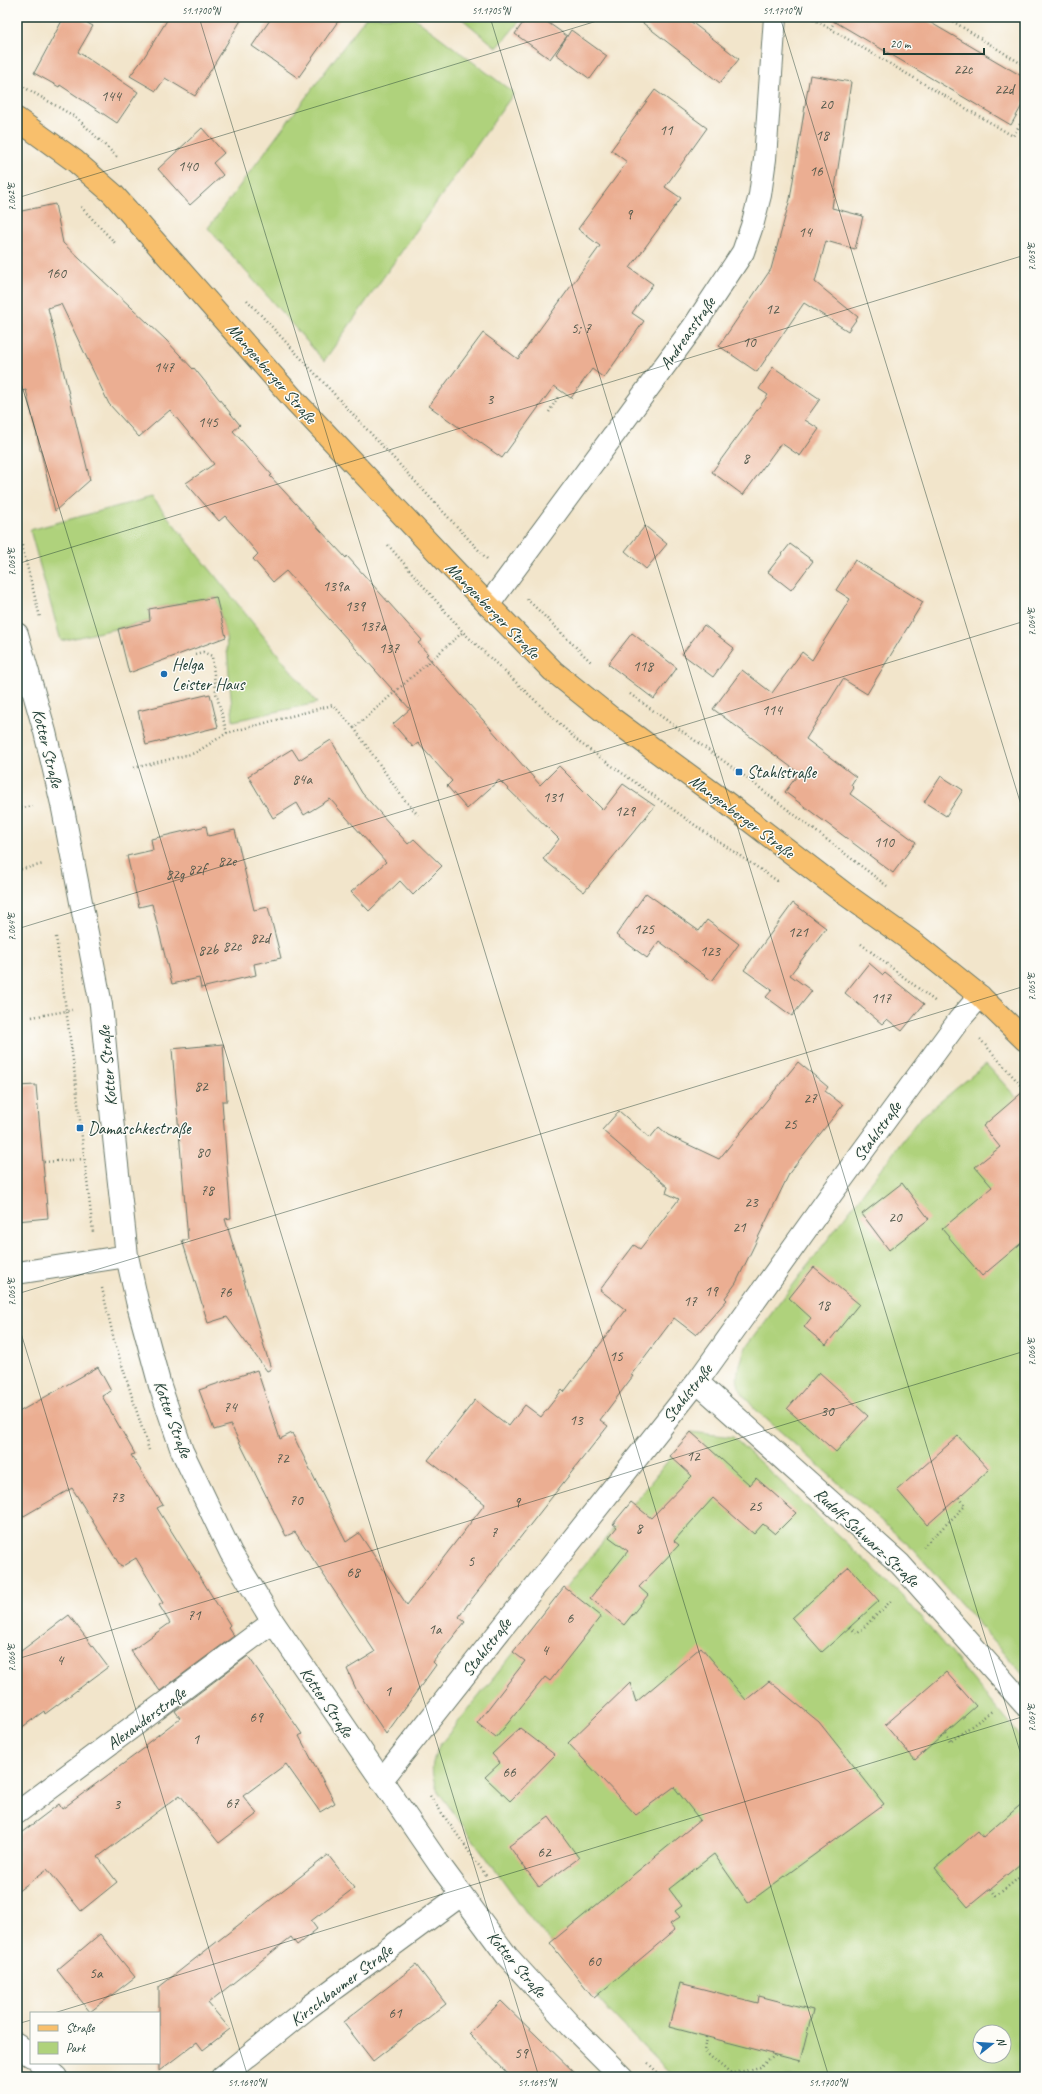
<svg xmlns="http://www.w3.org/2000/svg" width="1042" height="2094" font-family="Caveat,sans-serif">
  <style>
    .green { fill: #afd27b; stroke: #678858; fill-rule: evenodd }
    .building { fill: #ebae92 }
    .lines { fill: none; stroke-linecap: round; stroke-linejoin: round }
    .minor-casing { stroke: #697869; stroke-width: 24 }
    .major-casing { stroke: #697869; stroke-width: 24 }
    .path { stroke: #697869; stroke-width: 2.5; stroke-dasharray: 1 3; stroke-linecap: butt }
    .minor { stroke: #fff; stroke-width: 22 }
    .major { stroke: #f8bf6c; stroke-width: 22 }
    .ticks { fill: none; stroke: #1f3d34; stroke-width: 1; stroke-opacity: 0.45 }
    .poi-dot { fill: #1f6fb2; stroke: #fdfcf7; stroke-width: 1.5 }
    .labels { text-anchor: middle; stroke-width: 3; stroke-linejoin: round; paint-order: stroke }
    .number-label { font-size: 15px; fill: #52594c }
    .street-label { font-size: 17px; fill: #1f3d34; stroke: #fdfcf7 }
    .poi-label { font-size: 17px; fill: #1f3d34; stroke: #fdfcf7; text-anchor: start }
    .neatline { fill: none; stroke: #1f3d34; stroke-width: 1.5 }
    .ticks-label { font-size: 10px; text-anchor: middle; fill: #1f3d34 }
  </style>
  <rect width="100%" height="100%" fill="#fdfcf7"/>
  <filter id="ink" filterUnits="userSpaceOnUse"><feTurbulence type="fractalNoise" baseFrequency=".025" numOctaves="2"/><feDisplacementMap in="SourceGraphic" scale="8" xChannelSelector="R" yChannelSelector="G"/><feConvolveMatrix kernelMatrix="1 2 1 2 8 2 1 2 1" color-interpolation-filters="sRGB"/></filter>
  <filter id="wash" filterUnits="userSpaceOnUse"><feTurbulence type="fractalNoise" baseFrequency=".012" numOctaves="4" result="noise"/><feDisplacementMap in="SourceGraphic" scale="16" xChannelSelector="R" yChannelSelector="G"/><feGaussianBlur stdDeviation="0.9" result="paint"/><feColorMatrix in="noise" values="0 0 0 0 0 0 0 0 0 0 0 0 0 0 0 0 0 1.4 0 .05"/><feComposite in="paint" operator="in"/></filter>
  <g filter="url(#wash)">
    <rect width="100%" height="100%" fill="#f2e5cb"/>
    <!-- green -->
    <path class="green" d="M 366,17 L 413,17 L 514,93 L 324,361 L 208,228 Z
      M 460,17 L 523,17 L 497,48 Z
      M 152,497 L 317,703 L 233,721 L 226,637 L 216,597 L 149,609 L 150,621 L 61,641 L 30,530 Z
      M 986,1064 L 1025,1107 L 1025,1677 L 914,1550 L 755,1409 C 731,1382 735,1379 746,1347 L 919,1119 Z
      M 691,1432 L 733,1437 L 903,1596 L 1025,1742 L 1025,2077 L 674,2077 L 612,2014 L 531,1919 L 437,1790 C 430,1771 431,1764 439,1746 ZM 980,2032 L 1004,2032 L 1004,2056 L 980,2056 Z"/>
    <g id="blocks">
      <!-- building -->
      <path class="building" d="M 64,17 L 77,17 L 93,26 L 78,52 L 138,92 L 117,123 L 60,85 L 59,87 L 34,73 Z
        M 169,17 L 243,17 L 195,96 L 165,78 L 156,91 L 130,76 L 143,59 Z
        M 272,17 L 341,17 L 298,78 L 252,46 Z
        M 527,17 L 540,17 L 567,36 L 550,59 L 515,34 Z
        M 635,17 L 685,17 L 739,59 L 720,83 Z
        M 827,17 L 921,17 L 1025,78 L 1025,100 L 1011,125 Z
        M 571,30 L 607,56 L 590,79 L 556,54 Z
        M 810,75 L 851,82 L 832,208 L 863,216 L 855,249 L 826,241 L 815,282 L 858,317 L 848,331 L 804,303 L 757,372 L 719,346 L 771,269 L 790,199 Z
        M 655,90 L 707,128 L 665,187 L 681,198 L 630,268 L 653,284 L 632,313 L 644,321 L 604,378 L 592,369 L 571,398 L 554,386 L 502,458 L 429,406 L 483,333 L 518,359 L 600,246 L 578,229 L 627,162 L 611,150 Z
        M 202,128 L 224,153 L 213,163 L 223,175 L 190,205 L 158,169 Z
        M 55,204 L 63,243 L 166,340 L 193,369 L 194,368 L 240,425 L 233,431 L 272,475 L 270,476 L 346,558 L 347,556 L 422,640 L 418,643 L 428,654 L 426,655 L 540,785 L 559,766 L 603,810 L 623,784 L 655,806 L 584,892 L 543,859 L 559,839 L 499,780 L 467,809 L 447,786 L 452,781 L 418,743 L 413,747 L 393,724 L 410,709 L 286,571 L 273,582 L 253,559 L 258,554 L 242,535 L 225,516 L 219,521 L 186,483 L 214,464 L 170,410 L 139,437 L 109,404 L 61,304 L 48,308 L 90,480 L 55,511 L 26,390 L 17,392 L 17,212 Z
        M 773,367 L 820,399 L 805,420 L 819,429 L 800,456 L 781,443 L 743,495 L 712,472 L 768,395 L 759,389 Z
        M 645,526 L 667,544 L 646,569 L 625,551 Z
        M 790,544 L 813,561 L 791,590 L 768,572 Z
        M 855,560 L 923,602 L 867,694 L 843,679 L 806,739 L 856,777 L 851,785 L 854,788 L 850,794 L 916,842 L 893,873 L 785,792 L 799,773 L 713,709 L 742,670 L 772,693 L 802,652 L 812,660 L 850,599 L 836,590 Z
        M 216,597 L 226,637 L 129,673 L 118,629 L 150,621 L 149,609 Z
        M 704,625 L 734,648 L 713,677 L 682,654 Z
        M 632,633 L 677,668 L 654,699 L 608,664 Z
        M 210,694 L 218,727 L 146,745 L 138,711 Z
        M 331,740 L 362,793 L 408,844 L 414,839 L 442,866 L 413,895 L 400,881 L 369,911 L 351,892 L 386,862 L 330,799 L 304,815 L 297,803 L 273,818 L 248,776 L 292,749 L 299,760 Z
        M 941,776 L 963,790 L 946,816 L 924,802 Z
        M 206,826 L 208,836 L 235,830 L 254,910 L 268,907 L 281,958 L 254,964 L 256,975 L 201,988 L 199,978 L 172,984 L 152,904 L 139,907 L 127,856 L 153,850 L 151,839 Z
        M 646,893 L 699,931 L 707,920 L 739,944 L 712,981 L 659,941 L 647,958 L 616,935 Z
        M 793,903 L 826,928 L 790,975 L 812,991 L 792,1016 L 766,997 L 772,990 L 744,970 Z
        M 869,963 L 883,975 L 885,973 L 924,1004 L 902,1031 L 887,1019 L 882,1024 L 845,993 Z
        M 223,1044 L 227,1101 L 222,1101 L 231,1218 L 225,1219 L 271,1369 L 267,1371 L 227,1317 L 208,1323 L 182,1240 L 188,1240 L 172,1049 Z
        M 798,1062 L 828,1087 L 825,1091 L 843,1105 L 790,1172 L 736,1283 L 725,1298 L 727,1300 L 696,1335 L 674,1318 L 631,1375 L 633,1376 L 600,1420 L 608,1426 L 467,1605 L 459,1617 L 465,1622 L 433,1662 L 436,1665 L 386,1734 L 356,1689 L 347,1669 L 375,1652 L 295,1532 L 286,1536 L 231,1425 L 214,1430 L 199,1390 L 257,1370 L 280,1439 L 292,1433 L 346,1542 L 359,1533 L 407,1605 L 485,1504 L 428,1460 L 475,1400 L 509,1426 L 525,1405 L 541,1417 L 562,1390 L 564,1392 L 626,1310 L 600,1290 L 634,1245 L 640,1249 L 679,1199 L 666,1193 L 668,1187 L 602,1130 L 619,1111 L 650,1138 L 659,1127 L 668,1135 L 719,1159 Z
        M 36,1085 L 48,1218 L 17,1221 L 17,1086 Z
        M 1025,1090 L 1025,1240 L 982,1276 L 942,1229 L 992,1187 L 975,1167 L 1000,1147 L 983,1126 Z
        M 902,1183 L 929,1219 L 889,1250 L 862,1214 Z
        M 814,1267 L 859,1304 L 826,1345 L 804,1327 L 811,1318 L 789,1298 Z
        M 98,1367 L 111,1391 L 102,1396 L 135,1454 L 131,1455 L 163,1505 L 157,1508 L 230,1625 L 228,1627 L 234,1636 L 160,1691 L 131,1651 L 170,1623 L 159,1605 L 163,1603 L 136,1558 L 121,1567 L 72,1488 L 17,1520 L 17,1413 Z
        M 819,1372 L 868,1416 L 836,1452 L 787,1409 Z
        M 691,1432 L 750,1485 L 756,1478 L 796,1513 L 775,1534 L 763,1524 L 754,1534 L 713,1498 L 674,1541 L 679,1545 L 639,1587 L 648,1595 L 624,1625 L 590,1598 L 628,1551 L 609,1537 L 617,1527 L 613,1524 L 631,1502 L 651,1518 L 692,1476 L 670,1456 Z
        M 958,1436 L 989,1470 L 927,1525 L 897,1490 Z
        M 849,1567 L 879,1601 L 822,1652 L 792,1618 Z
        M 564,1587 L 601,1616 L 550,1681 L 545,1677 L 496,1738 L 477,1723 L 525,1661 L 513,1652 Z
        M 69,1615 L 108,1667 L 45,1714 L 44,1711 L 17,1731 L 17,1654 Z
        M 701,1647 L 746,1700 L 769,1681 L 819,1722 L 884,1804 L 748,1903 L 714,1854 L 669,1889 L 682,1906 L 675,1911 L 680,1917 L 670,1924 L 675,1930 L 594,1998 L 550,1943 L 700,1820 L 674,1787 L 636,1815 L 568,1743 L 630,1683 L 636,1702 Z
        M 248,1656 L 302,1734 L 299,1736 L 335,1803 L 320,1812 L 286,1764 L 243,1796 L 257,1814 L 219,1843 L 180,1795 L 98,1857 L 117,1882 L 81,1911 L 47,1869 L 17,1892 L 17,1836 L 59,1804 L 62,1809 L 146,1747 L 145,1745 L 180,1718 L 175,1711 Z
        M 946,1672 L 976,1706 L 915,1760 L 885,1725 Z
        M 520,1728 L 555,1755 L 510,1801 L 485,1777 L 500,1763 L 492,1754 Z
        M 1025,1801 L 1025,1860 L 968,1907 L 935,1868 L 978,1831 L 983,1837 Z
        M 549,1817 L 579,1858 L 539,1887 L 509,1846 Z
        M 328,1855 L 354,1888 L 311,1921 L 317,1929 L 297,1945 L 291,1937 L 208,2003 L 230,2029 L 203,2050 L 197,2042 L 159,2071 L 159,1987 Z
        M 100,1934 L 135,1977 L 90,2012 L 57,1970 Z
        M 416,1965 L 446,2004 L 373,2061 L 343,2022 Z
        M 680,1983 L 758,2003 L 759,1996 L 813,2010 L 800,2061 L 669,2027 Z
        M 501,2001 L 579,2077 L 511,2077 L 469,2034 Z"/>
    </g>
  </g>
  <g filter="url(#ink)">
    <use href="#blocks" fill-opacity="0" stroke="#697869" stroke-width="1"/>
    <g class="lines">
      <defs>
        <path id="minor" d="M 488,605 L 694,326 L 743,252 L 752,226 L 760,195 L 765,159 L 775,17
          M 17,634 L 45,732 L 62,804 L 101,1005 L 112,1119 L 127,1256 L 137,1301 L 160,1386 L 182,1451 L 231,1553 L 273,1622 L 439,1864 L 507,1956 L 571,2026 L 622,2077
          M 17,1273 L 127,1256
          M 697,1382 L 900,1564 L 1025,1705
          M 381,1781 L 697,1382 L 832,1193 L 959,1020 L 980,996
          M 17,1813 L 273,1622
          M 17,2044 L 31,2056
          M 40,2063 L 56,2077
          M 222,2077 L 309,2007 L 461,1895"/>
        <path id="major" d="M 17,119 L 75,161 L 113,194 L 296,402 L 457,573 L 553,671 L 614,720 L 728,804 L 845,894 L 914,943 L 980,996 L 1025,1040"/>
      </defs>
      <!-- minor casing -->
      <use href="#minor" class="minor-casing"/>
      <!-- major casing -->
      <use href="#major" class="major-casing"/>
      <!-- path -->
      <path class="path" d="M 810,17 L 1013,136 L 1025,116
        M 946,17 L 1025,66
        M 830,29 L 838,17
        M 17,83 L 77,118 L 117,157
        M 81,207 L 116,244
        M 247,300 L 487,559
        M 549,412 L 558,397
        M 17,526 L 40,617
        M 388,545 L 463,632 L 580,743 L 706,833 L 779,882
        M 527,599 L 592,663
        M 195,654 L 203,652 L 212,656 L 216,693 L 227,733
        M 630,694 L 739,772 L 887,886
        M 354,728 L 403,798 L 418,815
        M 134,768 L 195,753 L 227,733 L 333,705 L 354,728 L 463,632
        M 17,809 L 33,806
        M 17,870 L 44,864
        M 56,937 L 73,1060 L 93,1232
        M 861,944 L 936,1002
        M 32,1017 L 72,1010
        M 980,1039 L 1025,1090
        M 44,1162 L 84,1159
        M 102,1288 L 114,1340 L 149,1450
        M 923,1547 L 965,1506 L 959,1496
        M 850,1627 L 857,1634 L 892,1600
        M 946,1733 L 950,1742 L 992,1711
        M 430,1796 L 487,1877
        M 991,1889 L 996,1896 L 1025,1873
        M 706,2037 L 704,2051 L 731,2074 L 729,2077
        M 648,2063 L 662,2077
        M 731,2074 L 759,2067 L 776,2055"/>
      <!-- minor -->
      <use href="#minor" class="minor"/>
      <!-- major -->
      <use href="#major" class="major"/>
    </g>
  </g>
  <!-- ticks -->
  <path class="ticks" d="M 199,17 L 829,2077M 490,17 L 1025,1768M 780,17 L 1025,818M 17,198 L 610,17M 17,370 L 539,2077M 17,564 L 1025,255M 17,929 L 1025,621M 17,1294 L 1025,986M 17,1320 L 248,2077M 17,1659 L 1025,1351M 54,2013 L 1025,1716M 17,2024 L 31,2020"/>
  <!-- markers -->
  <g class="poi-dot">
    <circle cx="164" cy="674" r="4"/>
    <rect x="735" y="768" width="8" height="8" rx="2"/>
    <rect x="76" y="1124" width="8" height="8" rx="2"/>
  </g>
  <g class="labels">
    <!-- number labels -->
    <g class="number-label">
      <text x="963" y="74">22c</text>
      <text x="1004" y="94">22d</text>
      <text x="111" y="101">144</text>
      <text x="826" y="109">20</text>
      <text x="666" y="135">11</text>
      <text x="822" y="140">18</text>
      <text x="188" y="171">140</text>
      <text x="816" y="176">16</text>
      <text x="629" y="219">9</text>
      <text x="805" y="237">14</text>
      <text x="56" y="278">160</text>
      <text x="772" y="314">12</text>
      <text x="581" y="333">5; 7</text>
      <text x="749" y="347">10</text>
      <text x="164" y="372">147</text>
      <text x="490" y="404">3</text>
      <text x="208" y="427">145</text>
      <text x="746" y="463">8</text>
      <text x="336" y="591">139a</text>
      <text x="355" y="611">139</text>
      <text x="373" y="631">137a</text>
      <text x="389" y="653">137</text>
      <text x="643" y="671">118</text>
      <text x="772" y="715">114</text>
      <text x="302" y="784">84a</text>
      <text x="553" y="802">131</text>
      <text x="625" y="816">129</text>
      <text x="884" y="847">110</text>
      <text x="227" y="866">82e</text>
      <text x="197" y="874">82f</text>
      <text x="175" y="879">82g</text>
      <text x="644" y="934">125</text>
      <text x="798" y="937">121</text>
      <text x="260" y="943">82d</text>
      <text x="232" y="951">82c</text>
      <text x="208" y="955">82b</text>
      <text x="710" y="956">123</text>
      <text x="881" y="1003">117</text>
      <text x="201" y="1091">82</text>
      <text x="810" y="1103">27</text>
      <text x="790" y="1129">25</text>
      <text x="203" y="1157">80</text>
      <text x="207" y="1195">78</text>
      <text x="751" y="1207">23</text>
      <text x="895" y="1222">20</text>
      <text x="739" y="1232">21</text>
      <text x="711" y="1296">19</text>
      <text x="225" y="1297">76</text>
      <text x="690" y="1306">17</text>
      <text x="823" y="1310">18</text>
      <text x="616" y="1361">15</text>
      <text x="230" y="1412">74</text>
      <text x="827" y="1416">30</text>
      <text x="576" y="1425">13</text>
      <text x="693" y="1461">12</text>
      <text x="282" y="1463">72</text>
      <text x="117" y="1502">73</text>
      <text x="296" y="1505">70</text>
      <text x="517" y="1507">9</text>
      <text x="755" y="1511">25</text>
      <text x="639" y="1533">8</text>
      <text x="494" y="1537">7</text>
      <text x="471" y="1566">5</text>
      <text x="353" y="1577">68</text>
      <text x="194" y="1620">71</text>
      <text x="570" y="1623">6</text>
      <text x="435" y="1634">1a</text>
      <text x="545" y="1655">4</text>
      <text x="60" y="1665">4</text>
      <text x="388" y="1696">1</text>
      <text x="256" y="1722">69</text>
      <text x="196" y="1744">1</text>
      <text x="509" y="1777">66</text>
      <text x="232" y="1808">67</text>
      <text x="117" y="1809">3</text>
      <text x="544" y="1857">62</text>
      <text x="594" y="1966">60</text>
      <text x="96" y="1978">5a</text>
      <text x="395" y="2018">61</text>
      <text x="521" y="2058">59</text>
    </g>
    <!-- street labels -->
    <g class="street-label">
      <text transform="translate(687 333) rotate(-55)" y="6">Andreasstraße</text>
      <text transform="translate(272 373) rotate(49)" y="6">Mangenberger Straße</text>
      <text transform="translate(493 610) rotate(46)" y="6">Mangenberger Straße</text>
      <text transform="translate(48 748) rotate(76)" y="6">Kotter Straße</text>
      <text transform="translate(742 816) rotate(37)" y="6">Mangenberger Straße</text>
      <text transform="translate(107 1066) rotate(-95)" y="6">Kotter Straße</text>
      <text transform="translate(877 1131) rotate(-54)" y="6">Stahlstraße</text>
      <text transform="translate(687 1393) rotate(-52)" y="6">Stahlstraße</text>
      <text transform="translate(173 1419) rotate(70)" y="6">Kotter Straße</text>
      <text transform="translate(867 1537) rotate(43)" y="6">Rudolf-Schwarz-Straße</text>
      <text transform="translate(486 1647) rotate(-52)" y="6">Stahlstraße</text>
      <text transform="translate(327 1702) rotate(56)" y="6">Kotter Straße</text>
      <text transform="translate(146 1718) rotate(-36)" y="6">Alexanderstraße</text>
      <text transform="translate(517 1964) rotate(50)" y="6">Kotter Straße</text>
      <text transform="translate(341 1985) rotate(-37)" y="6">Kirschbaumer Straße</text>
    </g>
    <!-- poi labels -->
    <g class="poi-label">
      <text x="172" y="670">Helga<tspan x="172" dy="20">Leister Haus</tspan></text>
      <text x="747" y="778">Stahlstraße</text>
      <text x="88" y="1134">Damaschkestraße</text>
    </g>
  </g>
  <!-- margin -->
  <rect width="1042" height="2094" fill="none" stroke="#fdfcf7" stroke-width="44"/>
  <!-- legend -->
  <rect x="30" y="2012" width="130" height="52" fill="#fdfcf7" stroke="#a4b0a9"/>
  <rect x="38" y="2025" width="20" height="6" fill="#f8bf6c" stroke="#a4b0a9"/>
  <text x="66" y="2032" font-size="12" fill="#1f3d34">Straße</text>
  <rect x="38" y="2042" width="20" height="12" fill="#afd27b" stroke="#a4b0a9"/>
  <text x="66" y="2052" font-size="12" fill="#1f3d34">Park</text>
  <!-- north arrow -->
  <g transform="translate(992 2044) rotate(73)"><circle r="19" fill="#fdfcf7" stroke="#a4b0a9"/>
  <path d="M0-3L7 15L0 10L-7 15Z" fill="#1f6fb2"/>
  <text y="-6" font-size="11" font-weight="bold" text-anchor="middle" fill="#1f3d34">N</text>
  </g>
  <!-- scale -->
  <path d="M884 48v6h100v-6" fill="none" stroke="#1f3d34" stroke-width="2"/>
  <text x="890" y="48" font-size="12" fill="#1f3d34" stroke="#fdfcf7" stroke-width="3" paint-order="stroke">20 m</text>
  <rect x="22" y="22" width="998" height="2050" class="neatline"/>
  <g class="ticks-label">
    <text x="201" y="14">51.1700°N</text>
    <text x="491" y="14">51.1705°N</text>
    <text x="782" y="14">51.1710°N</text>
    <text transform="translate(11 197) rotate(-90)" y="4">7.062°E</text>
    <text transform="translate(1031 257) rotate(-90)" y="4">7.063°E</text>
    <text transform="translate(11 562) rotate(-90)" y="4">7.063°E</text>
    <text transform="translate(1031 622) rotate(-90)" y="4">7.064°E</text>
    <text transform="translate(11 927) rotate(-90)" y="4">7.064°E</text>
    <text transform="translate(1031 987) rotate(-90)" y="4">7.065°E</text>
    <text transform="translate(11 1292) rotate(-90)" y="4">7.065°E</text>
    <text transform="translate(1031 1352) rotate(-90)" y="4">7.066°E</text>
    <text transform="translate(11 1658) rotate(-90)" y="4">7.066°E</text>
    <text transform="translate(1031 1718) rotate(-90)" y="4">7.067°E</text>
    <text x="247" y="2086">51.1690°N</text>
    <text x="537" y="2086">51.1695°N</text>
    <text x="828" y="2086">51.1700°N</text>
  </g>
</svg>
